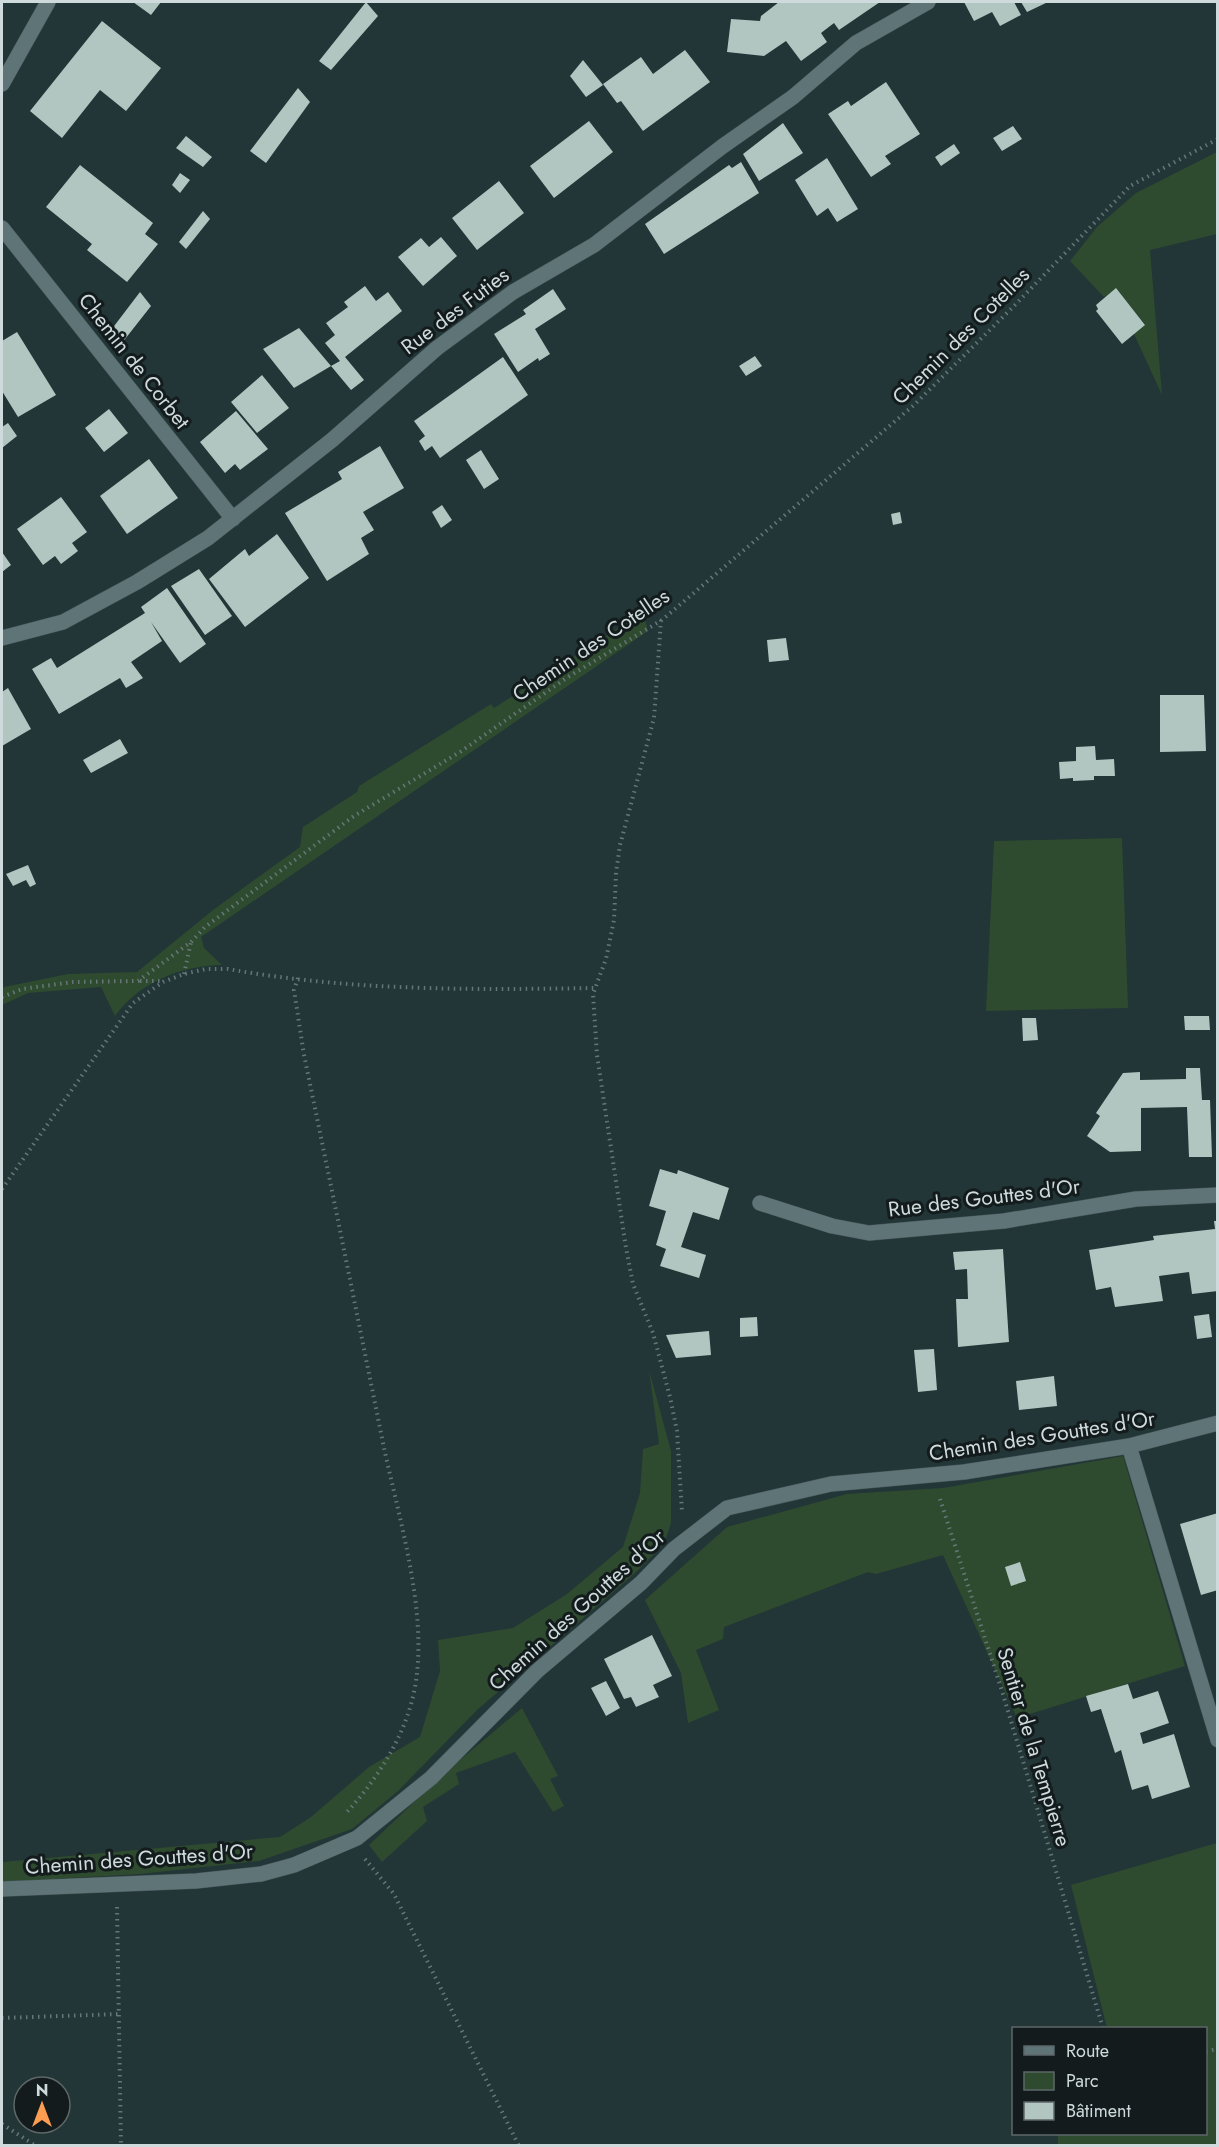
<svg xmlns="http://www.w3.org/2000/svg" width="1219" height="2147" font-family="Jost,sans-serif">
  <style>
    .green { fill: #2e4b2f }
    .building { fill: #b1c6c0 }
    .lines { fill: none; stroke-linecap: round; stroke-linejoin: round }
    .street-casing { stroke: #415254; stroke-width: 16 }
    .path { stroke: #667778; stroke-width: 4; stroke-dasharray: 1.5 4.5; stroke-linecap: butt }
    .street { stroke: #5f7476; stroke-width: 15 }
    .labels { text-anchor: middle; stroke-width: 6; stroke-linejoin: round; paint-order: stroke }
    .street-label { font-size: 21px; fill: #cedadb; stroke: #131b1c }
  </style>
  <rect width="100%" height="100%" fill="#223537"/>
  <!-- green -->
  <path class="green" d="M 1217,152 L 1217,234 L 1150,250 L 1162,395 L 1134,334 L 1145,324 L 1116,289 L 1104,297 L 1070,261 L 1097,227 L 1136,193 Z
    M 643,612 L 648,631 L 201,937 L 204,948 L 222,965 C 180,966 140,982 115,1016 L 101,987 L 28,993 L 2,1005 L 2,988 L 4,987 L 68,974 L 137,972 L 213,910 L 300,847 L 303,827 L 357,792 L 359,786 L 491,704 L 494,708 Z
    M 1122,838 L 1128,1008 L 986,1011 L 994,841 Z
    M 649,1370 L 671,1451 L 671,1523 L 664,1544 L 634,1574 L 477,1710 L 398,1791 L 352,1829 L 259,1861 L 140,1874 L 2,1882 L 2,1862 L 280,1837 L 311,1817 L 369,1767 L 420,1737 L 440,1671 L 438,1640 L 513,1628 L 567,1594 L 623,1547 L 640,1493 L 643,1449 L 659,1444 Z
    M 1123,1456 L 1185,1666 L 1017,1718 L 943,1555 L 876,1574 L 868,1572 L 724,1627 L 723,1639 L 696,1650 L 719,1710 L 688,1723 L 681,1673 L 645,1600 L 727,1527 L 847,1494 L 943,1488 Z
    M 522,1708 L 558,1776 L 550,1779 L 564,1806 L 553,1812 L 515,1752 L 456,1773 L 459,1784 L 423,1807 L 427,1821 L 382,1862 L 369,1845 L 447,1771 Z
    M 1217,1843 L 1217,2145 L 1058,2145 L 1058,2134 L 1206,2134 L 1206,2028 L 1107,2028 L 1071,1885 Z"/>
  <!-- building -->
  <path class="building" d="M 133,2 L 161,2 L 151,15 Z
    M 366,2 L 378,16 L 331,70 L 319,61 Z
    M 779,2 L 880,2 L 839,30 L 834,23 L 821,33 L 827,42 L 801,61 L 786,41 L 764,56 L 727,52 L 731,19 L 760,21 L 761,16 Z
    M 964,2 L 1014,2 L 1021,15 L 1000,26 L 992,12 L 974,21 Z
    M 1021,2 L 1048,2 L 1027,12 Z
    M 102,21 L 161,68 L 126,111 L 100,90 L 62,138 L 30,111 Z
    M 685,50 L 710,82 L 643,131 L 621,101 L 617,103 L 603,84 L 641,57 L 653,74 Z
    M 583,60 L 603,85 L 586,97 L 570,76 Z
    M 886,82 L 920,134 L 885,156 L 891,164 L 871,177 L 828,114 L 848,101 L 851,106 Z
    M 298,88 L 310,102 L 266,163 L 250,151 Z
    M 589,121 L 613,152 L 554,198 L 530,166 Z
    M 783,123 L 803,153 L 759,181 L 743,154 Z
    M 1013,126 L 1022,139 L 1002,151 L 993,138 Z
    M 186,136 L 212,157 L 203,167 L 176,148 Z
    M 954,144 L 960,153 L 941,166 L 935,157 Z
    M 827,158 L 858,209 L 837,222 L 828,208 L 817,216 L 795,180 Z
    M 741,162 L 759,193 L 664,254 L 645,224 L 729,165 L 732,168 Z
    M 80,165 L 153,223 L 145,234 L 158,244 L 127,282 L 87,250 L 92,244 L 46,207 Z
    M 180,173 L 190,180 L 180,193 L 172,185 Z
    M 499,181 L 524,213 L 477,250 L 452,218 Z
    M 203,211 L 210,219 L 186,249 L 179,242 Z
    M 441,237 L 457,256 L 423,286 L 398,257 L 421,238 L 429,247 Z
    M 365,286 L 376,301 L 388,292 L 402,311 L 345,357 L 364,380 L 351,390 L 331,366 L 294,388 L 263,349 L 299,328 L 331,366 L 340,361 L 325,343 L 335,335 L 326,323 L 348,307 L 344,302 Z
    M 1116,288 L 1145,325 L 1122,344 L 1096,311 L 1098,309 L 1096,305 Z
    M 553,289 L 566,309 L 535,329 L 550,354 L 539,361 L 538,358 L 518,372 L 494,334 L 526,314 L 523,310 Z
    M 140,292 L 151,306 L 118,348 L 105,338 Z
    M 17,332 L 56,395 L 18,417 L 2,391 L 2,341 Z
    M 755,356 L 762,366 L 746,376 L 739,366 Z
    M 503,357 L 528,395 L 440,458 L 432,446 L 425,451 L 419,441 L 425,436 L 414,421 Z
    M 262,375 L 289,408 L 257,433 L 231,402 Z
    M 109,409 L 128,433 L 104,452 L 85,428 Z
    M 236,411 L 268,449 L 240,470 L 235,464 L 225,473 L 200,442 Z
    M 8,423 L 17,436 L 2,448 L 2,427 Z
    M 380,446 L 404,488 L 363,512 L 374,530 L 361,538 L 369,554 L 327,581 L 285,513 L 342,479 L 338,472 Z
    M 481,450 L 499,479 L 484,489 L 466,460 Z
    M 149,459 L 178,498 L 127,534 L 100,496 Z
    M 61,497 L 87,532 L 72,543 L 78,551 L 61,564 L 55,556 L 43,565 L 17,529 Z
    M 442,505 L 452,520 L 441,528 L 432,512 Z
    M 900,512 L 902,523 L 893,525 L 891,514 Z
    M 277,534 L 309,578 L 245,627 L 209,579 L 245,549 L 249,556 Z
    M 2,552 L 11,565 L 2,572 Z
    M 199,569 L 232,616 L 205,635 L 171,586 Z
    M 167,588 L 206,644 L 180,663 L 151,622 L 162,641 L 131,662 L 143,678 L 126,688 L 120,678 L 59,714 L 32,669 L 51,658 L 57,668 L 145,613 L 141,607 Z
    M 786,638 L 789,660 L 769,662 L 767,640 Z
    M 8,688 L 31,729 L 2,746 L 2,692 Z
    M 1160,695 L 1204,695 L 1206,751 L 1160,752 Z
    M 120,739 L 128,753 L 91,773 L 83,760 Z
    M 1095,746 L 1096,760 L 1114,759 L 1115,776 L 1094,776 L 1094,780 L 1073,781 L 1073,778 L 1060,779 L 1059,762 L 1076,761 L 1076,747 Z
    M 28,865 L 36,884 L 30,887 L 26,880 L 13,886 L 6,874 Z
    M 1184,1016 L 1209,1016 L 1210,1030 L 1185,1030 Z
    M 1022,1018 L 1036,1018 L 1038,1040 L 1023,1041 Z
    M 1186,1068 L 1200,1068 L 1202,1100 L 1210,1100 L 1212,1157 L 1189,1157 L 1187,1107 L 1141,1108 L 1141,1151 L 1110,1152 L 1087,1136 L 1100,1116 L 1096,1113 L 1123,1073 L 1140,1072 L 1140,1080 L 1186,1079 Z
    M 660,1169 L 677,1174 L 678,1170 L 729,1188 L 719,1220 L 693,1212 L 681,1247 L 706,1255 L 699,1278 L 660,1266 L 666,1249 L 656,1245 L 666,1211 L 649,1206 Z
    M 1214,1221 L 1218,1221 L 1218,1291 L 1192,1294 L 1189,1272 L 1159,1276 L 1163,1301 L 1115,1307 L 1111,1287 L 1096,1290 L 1089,1250 L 1154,1240 L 1153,1236 L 1215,1229 Z
    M 1003,1249 L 1009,1342 L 958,1347 L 956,1299 L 968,1299 L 967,1269 L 955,1270 L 953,1252 Z
    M 1209,1314 L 1212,1337 L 1197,1339 L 1194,1316 Z
    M 757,1317 L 758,1336 L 740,1337 L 740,1318 Z
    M 709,1331 L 711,1355 L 676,1358 L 666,1335 Z
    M 934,1349 L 937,1390 L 918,1392 L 914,1350 Z
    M 1054,1376 L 1057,1406 L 1019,1410 L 1016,1381 Z
    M 1218,1513 L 1218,1590 L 1201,1595 L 1180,1524 Z
    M 1020,1562 L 1026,1581 L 1011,1586 L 1005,1567 Z
    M 652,1635 L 672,1676 L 653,1685 L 659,1697 L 636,1707 L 631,1697 L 624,1699 L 604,1659 Z
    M 606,1681 L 620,1708 L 606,1716 L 591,1688 Z
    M 1128,1684 L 1133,1699 L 1158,1691 L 1169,1723 L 1140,1733 L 1143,1744 L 1174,1734 L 1190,1787 L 1152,1799 L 1148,1785 L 1132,1790 L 1121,1750 L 1115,1753 L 1101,1709 L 1091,1712 L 1086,1696 Z"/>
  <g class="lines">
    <defs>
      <path id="street" d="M 2,84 L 48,2
        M 2,228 L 233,519
        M 2,638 L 63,622 L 137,582 L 208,538 L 332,440 L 437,348 L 513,292 L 594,245 L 723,146 L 793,97 L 856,43 L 928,2
        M 760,1203 L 832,1226 L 869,1233 L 1004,1221 L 1136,1199 L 1218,1195
        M 1129,1446 L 1218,1740
        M 2,1889 L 196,1881 L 261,1874 L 294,1865 L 357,1838 L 431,1778 L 537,1671 L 641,1583 L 674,1549 L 727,1508 L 831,1484 L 964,1472 L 1129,1446 L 1218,1423"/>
    </defs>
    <!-- street casing -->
    <use href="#street" class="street-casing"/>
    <!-- path -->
    <path class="path" d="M 661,620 L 654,718 L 620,845 L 616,873 L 614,920 L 606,959 L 593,994 L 597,1055 L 626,1248 L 633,1284 L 653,1333 L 670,1397 L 677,1431 L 682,1512
      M 184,974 L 191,942
      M 298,978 L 294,990 L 304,1055 C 331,1185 357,1314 383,1443 C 398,1515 427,1608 416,1681 C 409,1730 380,1776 347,1812
      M 140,981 L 162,981
      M 2,997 L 22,989 L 73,982 L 138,981 L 191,942 L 205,927 L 354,816 L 460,752 L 568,677 L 662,620 L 914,405 L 1013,307 L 1130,186 L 1218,139
      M 2,1189 L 133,1003 L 163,982 L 184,974 L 206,969 L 228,969 C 350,991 471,990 594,988
      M 940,1499 L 1002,1691 L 1103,2028
      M 365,1859 L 394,1894 L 519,2146
      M 117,1907 L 121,2146
      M 2,2018 L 120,2014
      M 1206,2051 L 1218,2049
      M 2,2124 L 36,2146"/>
    <!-- street -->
    <use href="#street" class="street"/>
  </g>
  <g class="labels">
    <!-- street labels -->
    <g class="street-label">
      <text transform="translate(455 311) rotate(-37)" y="7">Rue des Futies</text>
      <text transform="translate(961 336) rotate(-45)" y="7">Chemin des Cotelles</text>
      <text transform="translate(134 361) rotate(52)" y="7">Chemin de Corbet</text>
      <text transform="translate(591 645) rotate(-34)" y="7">Chemin des Cotelles</text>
      <text transform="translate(984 1198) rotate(-7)" y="7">Rue des Gouttes d'Or</text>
      <text transform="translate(1042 1436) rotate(-9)" y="7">Chemin des Gouttes d'Or</text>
      <text transform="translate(577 1610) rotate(-42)" y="7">Chemin des Gouttes d'Or</text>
      <text transform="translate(1034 1747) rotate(73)" y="7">Sentier de la Tempierre</text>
      <text transform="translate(139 1859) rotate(-4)" y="7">Chemin des Gouttes d'Or</text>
    </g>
  </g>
  <!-- border -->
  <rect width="1219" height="2147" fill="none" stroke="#cedadb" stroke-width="6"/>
  <!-- legend -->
  <rect x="1012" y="2027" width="195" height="108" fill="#131b1c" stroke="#5e6768" stroke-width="1.5"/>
  <rect x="1024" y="2046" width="30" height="9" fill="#5f7476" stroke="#5e6768" stroke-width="1.5"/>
  <text x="1066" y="2057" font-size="18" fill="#cedadb">Route</text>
  <rect x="1024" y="2072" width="30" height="18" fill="#2e4b2f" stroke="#5e6768" stroke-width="1.5"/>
  <text x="1066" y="2087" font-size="18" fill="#cedadb">Parc</text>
  <rect x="1024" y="2102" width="30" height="18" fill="#b1c6c0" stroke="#5e6768" stroke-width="1.5"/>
  <text x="1066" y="2117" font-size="18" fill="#cedadb">Bâtiment</text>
  <!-- north arrow -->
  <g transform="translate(42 2105)"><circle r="28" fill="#131b1c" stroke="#5e6768" stroke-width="1.5"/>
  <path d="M0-4.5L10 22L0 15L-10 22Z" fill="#fc9d52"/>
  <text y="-9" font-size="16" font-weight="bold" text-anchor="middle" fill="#cedadb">N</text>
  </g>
</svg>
